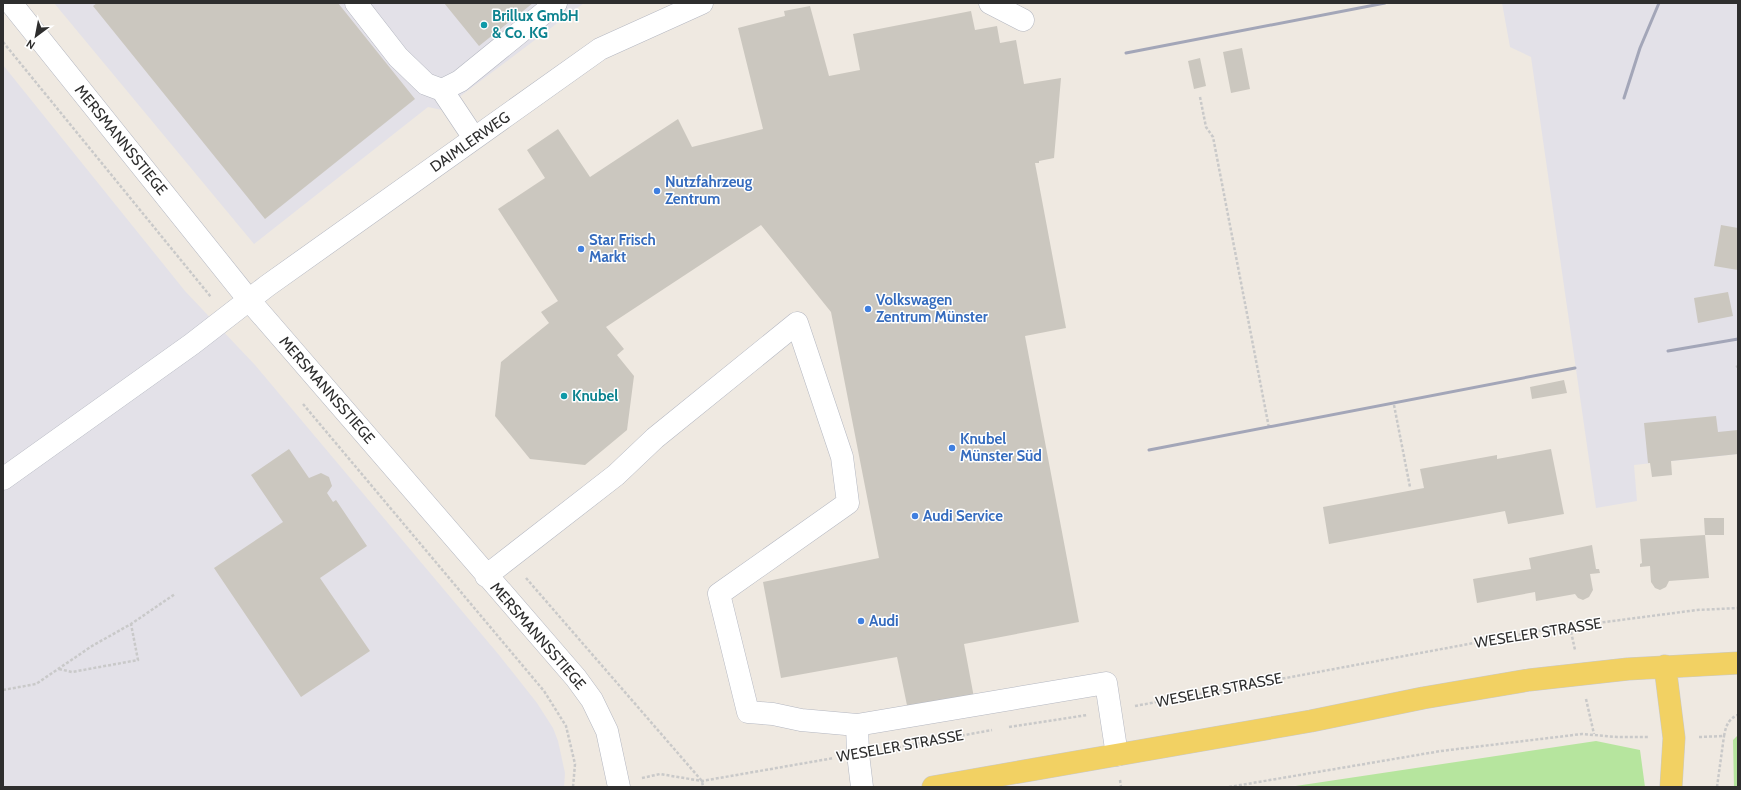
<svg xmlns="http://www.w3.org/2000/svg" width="1741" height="790" font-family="Cabin,sans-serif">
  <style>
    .industrial { fill: #e3e1e8 }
    .green { fill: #b6e59e }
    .building { fill: #cbc7bf }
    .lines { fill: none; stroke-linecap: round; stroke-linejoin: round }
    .minor-casing { stroke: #b4b7c1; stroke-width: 23 }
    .major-casing { stroke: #c9c9c9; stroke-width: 23 }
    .path { stroke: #c9c9c9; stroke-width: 2.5; stroke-dasharray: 3 2; stroke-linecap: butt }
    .minor { stroke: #fff; stroke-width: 22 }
    .major { stroke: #f2d163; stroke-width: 22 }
    .rail { stroke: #a3a6b8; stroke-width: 3 }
    .culture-dot { fill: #0f9aa8; stroke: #fff; stroke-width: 1.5 }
    .shop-dot { fill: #3f7fe0; stroke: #fff; stroke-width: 1.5 }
    .labels { text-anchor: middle; stroke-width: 3; stroke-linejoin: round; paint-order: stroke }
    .culture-label { font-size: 15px; font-weight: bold; fill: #0d838f; stroke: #fff; text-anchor: start }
    .street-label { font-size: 15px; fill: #2e2e2e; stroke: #fff }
    .shop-label { font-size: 15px; font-weight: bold; fill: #366cbe; stroke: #fff; text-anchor: start }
  </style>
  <rect width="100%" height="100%" fill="#efe9e1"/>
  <!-- industrial -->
  <path class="industrial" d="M 54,3 L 584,3 L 442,110 L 428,107 L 254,244 Z
    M 1502,3 L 1738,3 L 1738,454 L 1634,465 L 1637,501 L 1596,508 L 1531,57 L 1510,47 Z
    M 3,65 L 185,291 L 255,365 L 499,655 L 537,703 L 553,728 L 558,741 L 565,773 L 564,787 L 3,787 Z"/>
  <!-- green -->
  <path class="green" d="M 1738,735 L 1738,787 L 1734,787 L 1733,740 Z
    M 1596,741 L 1640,750 L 1645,787 L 1289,787 Z"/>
  <!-- building -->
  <path class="building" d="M 97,3 L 338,3 L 415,99 L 265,219 L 93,6 Z
    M 444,3 L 533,3 L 479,46 Z
    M 810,6 L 829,76 L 860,70 L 853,34 L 971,11 L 975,30 L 997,26 L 1000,43 L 1016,40 L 1024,84 L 1061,78 L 1054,158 L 1039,161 L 1039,163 L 1035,163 L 1066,328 L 1025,336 L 1079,622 L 964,644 L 975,703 L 909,715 L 897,657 L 781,678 L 763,582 L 879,558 L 831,312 L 761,225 L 606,327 L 624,349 L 617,355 L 634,376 L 627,430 L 585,465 L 530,459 L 495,416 L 501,362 L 549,323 L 541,312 L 558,301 L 498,209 L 545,178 L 527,150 L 558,129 L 590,177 L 678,119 L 692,147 L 763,129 L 738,28 L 785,16 L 784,11 Z
    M 1242,48 L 1250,89 L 1231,93 L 1223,52 Z
    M 1200,58 L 1206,86 L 1194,89 L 1188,61 Z
    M 1721,225 L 1738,228 L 1738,270 L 1714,266 Z
    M 1728,292 L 1733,316 L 1698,323 L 1694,298 Z
    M 1564,380 L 1567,393 L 1532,399 L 1530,387 Z
    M 1716,416 L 1718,432 L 1738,430 L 1738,454 L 1671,461 L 1672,475 L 1652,477 L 1650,463 L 1648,463 L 1644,423 Z
    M 289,449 L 309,478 L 321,473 L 329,477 L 332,486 L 327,493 L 333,502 L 336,500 L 367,546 L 320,578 L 370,651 L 301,697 L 214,568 L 283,522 L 251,475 Z
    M 1551,449 L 1564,514 L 1508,524 L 1505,511 L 1329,544 L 1323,507 L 1424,488 L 1420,469 L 1497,455 L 1497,459 Z
    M 1704,518 L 1724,518 L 1724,535 L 1705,535 Z
    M 1705,535 L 1709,578 L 1669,581 L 1666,587 L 1660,590 L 1655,588 L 1651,582 L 1650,566 L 1640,567 L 1640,564 L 1642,563 L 1640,539 Z
    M 1592,545 L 1596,569 L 1599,569 L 1600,573 L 1590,574 L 1593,590 L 1589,597 L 1583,600 L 1578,598 L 1575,594 L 1536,601 L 1535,592 L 1477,603 L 1473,579 L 1531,569 L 1529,558 Z"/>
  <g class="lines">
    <defs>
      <path id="minor" d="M 11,3 L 249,300 L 576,678 L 592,700 L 607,731 L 619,787
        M 356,3 L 398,57 L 426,84 L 442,90 L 460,81 L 556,3
        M 990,3 L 1023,20
        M 442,90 L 474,138
        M 3,479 L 192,344 L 267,286 L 600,49 L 702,3
        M 486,576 L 616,475 L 655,438 L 797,323 L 842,457 L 848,503 L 719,594 L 748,712 L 773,714 L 801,720 L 857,725 L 1106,683 L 1117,755
        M 857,725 L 858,754 L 862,787"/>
      <path id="major" d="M 1665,666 L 1674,738 L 1671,787
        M 933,787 L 1311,721 L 1423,698 L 1529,680 L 1628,669 L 1738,663"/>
    </defs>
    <!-- minor casing -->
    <use href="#minor" class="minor-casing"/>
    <!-- major casing -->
    <use href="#major" class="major-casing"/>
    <!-- path -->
    <path class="path" d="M 3,42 L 211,297
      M 1200,97 L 1206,127 L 1213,137 L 1269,428
      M 1736,367 L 1738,366
      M 303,404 L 544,691 L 566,726 L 575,764 L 573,787
      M 1394,405 L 1410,487
      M 526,578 L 702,781 L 703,787
      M 1570,627 L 1575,650
      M 59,669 L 72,672 L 138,660 L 131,624
      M 3,690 L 36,684 L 92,646 L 131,624 L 175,594
      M 1586,699 L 1594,734
      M 1135,706 L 1544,630 L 1697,610 L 1738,608
      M 1009,727 L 1087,715
      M 1699,737 L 1724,736 C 1726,726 1728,719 1738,715
      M 883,750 L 992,730
      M 642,778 L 660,774 L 702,781 L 834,758
      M 1120,780 L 1121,787
      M 1229,787 L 1441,751 L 1582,734 L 1617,737 L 1648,737
      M 1717,787 L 1724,736"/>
    <!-- minor -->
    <use href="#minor" class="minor"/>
    <!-- major -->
    <use href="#major" class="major"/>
    <!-- rail -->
    <path class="rail" d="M 1126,53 L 1385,3
      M 1624,98 L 1640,48 L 1659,3
      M 1668,351 L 1738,339
      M 1149,450 L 1575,368"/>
  </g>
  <!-- markers -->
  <g class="culture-dot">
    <circle cx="484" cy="25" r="4"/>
    <circle cx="564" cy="396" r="4"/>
  </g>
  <g class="shop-dot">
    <circle cx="657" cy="191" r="4"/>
    <circle cx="581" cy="249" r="4"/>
    <circle cx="868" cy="309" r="4"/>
    <circle cx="952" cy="448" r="4"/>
    <circle cx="915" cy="516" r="4"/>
    <circle cx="861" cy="621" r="4"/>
  </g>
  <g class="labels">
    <!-- culture labels -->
    <g class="culture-label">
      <text x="492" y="21">Brillux GmbH<tspan x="492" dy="17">&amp; Co. KG</tspan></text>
      <text x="572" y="401">Knubel</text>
    </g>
    <!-- street labels -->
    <g class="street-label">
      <text transform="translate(121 140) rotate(51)" y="5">MERSMANNSSTIEGE</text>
      <text transform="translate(470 142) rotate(-35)" y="5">DAIMLERWEG</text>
      <text transform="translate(327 390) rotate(49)" y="5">MERSMANNSSTIEGE</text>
      <text transform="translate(1538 633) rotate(-9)" y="5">WESELER STRASSE</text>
      <text transform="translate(538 636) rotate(49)" y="5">MERSMANNSSTIEGE</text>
      <text transform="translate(1219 690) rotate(-11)" y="5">WESELER STRASSE</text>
      <text transform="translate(900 746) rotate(-10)" y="5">WESELER STRASSE</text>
    </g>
    <!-- shop labels -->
    <g class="shop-label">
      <text x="665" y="187">Nutzfahrzeug<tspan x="665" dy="17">Zentrum</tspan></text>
      <text x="589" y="245">Star Frisch<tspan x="589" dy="17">Markt</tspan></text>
      <text x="876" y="305">Volkswagen<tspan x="876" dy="17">Zentrum Münster</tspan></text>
      <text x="960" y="444">Knubel<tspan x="960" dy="17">Münster Süd</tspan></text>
      <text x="923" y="521">Audi Service</text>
      <text x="869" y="626">Audi</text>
    </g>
  </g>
  <!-- border -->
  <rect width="1741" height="790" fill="none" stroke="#2e2e2e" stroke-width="8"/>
  <!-- north arrow -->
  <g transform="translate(36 36) rotate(212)" stroke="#ffffff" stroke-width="3" paint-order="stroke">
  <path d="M0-3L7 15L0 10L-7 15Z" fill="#2e2e2e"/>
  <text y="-6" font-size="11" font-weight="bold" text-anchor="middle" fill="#2e2e2e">N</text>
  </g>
</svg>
